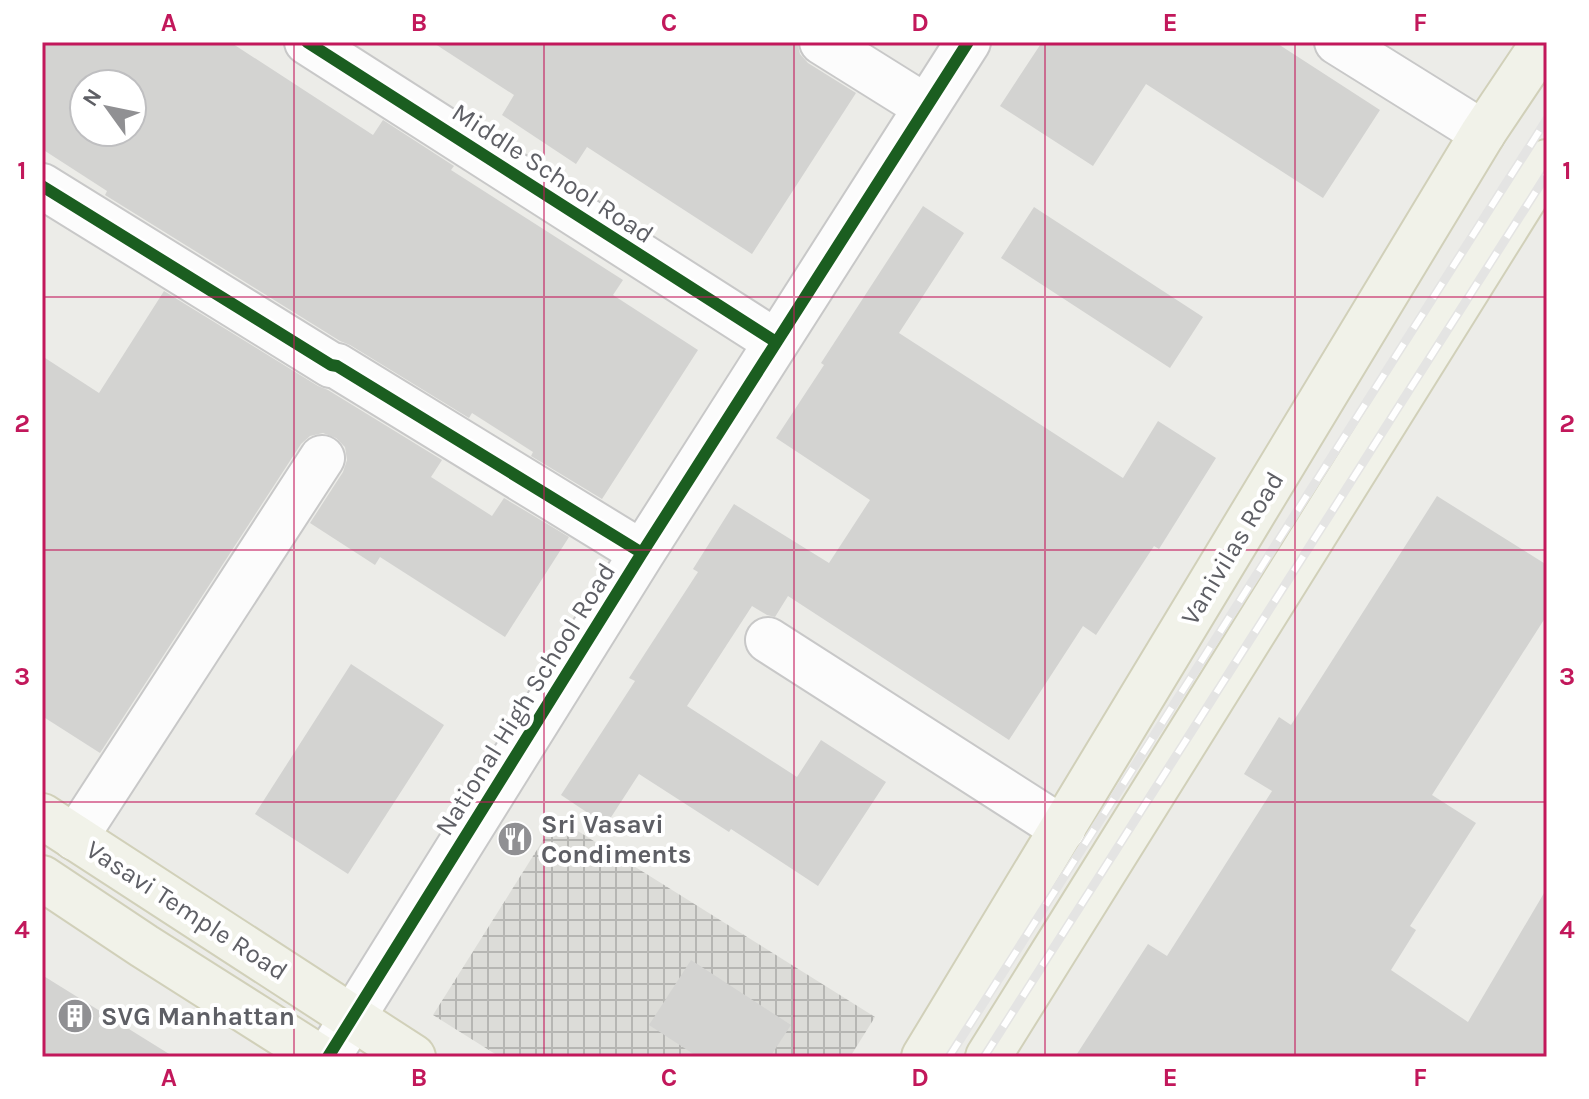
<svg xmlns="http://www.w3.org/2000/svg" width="1589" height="1099" font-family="Karla,sans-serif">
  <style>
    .industrial { fill: url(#industrial-grid) }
    .building { fill: #d3d3d1; fill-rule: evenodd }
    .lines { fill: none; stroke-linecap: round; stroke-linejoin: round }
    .minor-casing { stroke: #c8c8c8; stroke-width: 48 }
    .major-casing { stroke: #d1d0b9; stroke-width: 48 }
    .minor { stroke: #fcfcfc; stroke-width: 44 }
    .major { stroke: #f1f2e9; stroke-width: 44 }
    .rail-casing { stroke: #e4e4e3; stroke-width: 9 }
    .rail { stroke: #fff; stroke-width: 6; stroke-dasharray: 18; stroke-linecap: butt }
    .cycleway-casing { stroke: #fff; stroke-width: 17 }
    .cycleway { stroke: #1b5e20; stroke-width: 12 }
    .grid { fill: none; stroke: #c2185b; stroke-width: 2; stroke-opacity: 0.55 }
    .labels { text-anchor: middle; stroke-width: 8; stroke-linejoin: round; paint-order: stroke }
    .street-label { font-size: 26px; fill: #5e5f65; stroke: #fff }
    .poi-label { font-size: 26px; font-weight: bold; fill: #5e5f65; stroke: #fff; text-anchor: start }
    .neatline { fill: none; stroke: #c2185b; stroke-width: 3 }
    .grid-label { font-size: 26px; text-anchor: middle; font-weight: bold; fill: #c2185b }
  </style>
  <defs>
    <pattern id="industrial-grid" width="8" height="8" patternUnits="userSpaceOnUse" patternTransform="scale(2)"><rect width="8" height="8" fill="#dcdcd8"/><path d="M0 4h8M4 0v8" fill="none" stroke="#b6b6b3"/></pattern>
  </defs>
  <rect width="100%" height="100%" fill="#ecece8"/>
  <!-- industrial -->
  <path class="industrial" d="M 557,818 L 875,1017 L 850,1057 L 500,1057 L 433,1015 Z"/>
  <!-- building -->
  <path class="building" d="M 42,42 L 230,42 L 373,135 L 383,120 L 454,166 L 451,170 L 623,280 L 613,295 L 698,350 L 602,499 L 531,456 L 533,452 L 472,413 L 469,418 L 350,345 L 340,341 L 105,195 L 107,191 L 42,149 ZM 84,84 L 132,84 L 132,132 L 84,132 Z
    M 432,42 L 797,42 L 800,54 L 808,63 L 856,93 L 752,254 L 587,147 L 576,164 L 502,115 L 514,95 Z
    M 1042,42 L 1275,42 L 1380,110 L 1323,198 L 1146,84 L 1093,166 L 1000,106 Z
    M 923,206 L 964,233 L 899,333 L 1123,478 L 1158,421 L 1216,458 L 1159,549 L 1154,546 L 1096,635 L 1083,626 L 1009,740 L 788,596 L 775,617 L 767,615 L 752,606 L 687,706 L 797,777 L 821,740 L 886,782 L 818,886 L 731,829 L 729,832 L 639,774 L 606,825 L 561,795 L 635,681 L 629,678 L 698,572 L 693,569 L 734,504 L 829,563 L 870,500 L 776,438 L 824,365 L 821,363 Z
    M 1034,207 L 1203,317 L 1170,368 L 1001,258 Z
    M 164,291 L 318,386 L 328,390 L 442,460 L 431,477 L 492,516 L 504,498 L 569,537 L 505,637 L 380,557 L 375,565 L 310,523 L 343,472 L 347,460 L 345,447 L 336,438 L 323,433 L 310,436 L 301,444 L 100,753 L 42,716 L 42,356 L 99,393 Z
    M 1437,496 L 1547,565 L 1547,615 L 1432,795 L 1476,823 L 1410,926 L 1416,930 L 1391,970 L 1468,1022 L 1547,888 L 1547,1057 L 1075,1057 L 1148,944 L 1167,956 L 1272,791 L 1244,774 L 1279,717 L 1291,725 Z
    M 351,664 L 444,725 L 348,874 L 255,814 Z
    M 691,960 L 791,1025 L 770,1057 L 698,1057 L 649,1025 Z
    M 42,975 L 174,1057 L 42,1057 Z"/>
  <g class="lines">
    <defs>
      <path id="minor" d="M 307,42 L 776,342
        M 822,42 L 926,107
        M 1337,42 L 1483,133
        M 42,186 L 331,365 L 337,366 L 642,553
        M 768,640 L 1063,829
        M 75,838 L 322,458
        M 328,1057 L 642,553 L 968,42"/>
      <path id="major" d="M 42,816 L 413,1057
        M 42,878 L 144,946 L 319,1057
        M 924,1057 L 1483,133 L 1544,42
        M 988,1057 L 1547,162"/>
    </defs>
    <!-- minor casing -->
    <use href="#minor" class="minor-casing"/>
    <!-- major casing -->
    <use href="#major" class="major-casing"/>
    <!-- minor -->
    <use href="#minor" class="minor"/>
    <!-- major -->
    <use href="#major" class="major"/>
    <defs>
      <path id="rail" d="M 949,1057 L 1547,119
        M 984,1057 L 1547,174"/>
    </defs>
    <!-- rail casing -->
    <use href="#rail" class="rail-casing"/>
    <!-- rail -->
    <use href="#rail" class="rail"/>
    <defs>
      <path id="cycleway" d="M 307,42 L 776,342
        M 42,186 L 331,365 L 337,366 L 642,553
        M 328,1057 L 642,553 L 968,42"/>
    </defs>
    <!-- cycleway casing -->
    <use href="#cycleway" class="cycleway-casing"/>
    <!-- cycleway -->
    <use href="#cycleway" class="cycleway"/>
  </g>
  <!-- grid -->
  <path class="grid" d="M 294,42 L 294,1057M 544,42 L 544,1057M 794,42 L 794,1057M 1045,42 L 1045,1057M 1295,42 L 1295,1057M 42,297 L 1547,297M 42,550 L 1547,550M 42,802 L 1547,802"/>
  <!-- icons -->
  <defs>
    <symbol id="restaurant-disc" viewBox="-11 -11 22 22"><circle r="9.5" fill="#909093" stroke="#fff"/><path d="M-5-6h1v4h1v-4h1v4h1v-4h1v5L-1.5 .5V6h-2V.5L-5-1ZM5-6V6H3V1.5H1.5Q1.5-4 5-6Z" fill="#fff"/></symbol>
    <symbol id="building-disc" viewBox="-11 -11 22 22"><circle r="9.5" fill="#909093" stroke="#fff"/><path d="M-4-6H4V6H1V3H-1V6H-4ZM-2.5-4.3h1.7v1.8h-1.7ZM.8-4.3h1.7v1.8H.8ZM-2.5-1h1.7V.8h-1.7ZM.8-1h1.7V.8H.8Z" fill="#fff"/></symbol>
  </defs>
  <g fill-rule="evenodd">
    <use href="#restaurant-disc" x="495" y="819" width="40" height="40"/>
    <use href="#building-disc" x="55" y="996" width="40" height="40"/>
  </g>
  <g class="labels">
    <!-- street labels -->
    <g class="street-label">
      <text transform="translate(553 173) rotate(33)" y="9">Middle School Road</text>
      <text transform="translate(1232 548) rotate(-59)" y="9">Vanivilas Road</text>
      <text transform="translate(525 699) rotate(-58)" y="9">National High School Road</text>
      <text transform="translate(187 910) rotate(33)" y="9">Vasavi Temple Road</text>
    </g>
    <!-- poi labels -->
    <g class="poi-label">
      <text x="541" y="833">Sri Vasavi<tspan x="541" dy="30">Condiments</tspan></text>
      <text x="101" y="1025">SVG Manhattan</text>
    </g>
  </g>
  <!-- border -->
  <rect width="1589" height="1099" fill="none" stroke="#ffffff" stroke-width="88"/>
  <!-- north arrow -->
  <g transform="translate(108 108) rotate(303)"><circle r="38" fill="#ffffff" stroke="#bfbfc1" stroke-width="2"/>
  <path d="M0-6L14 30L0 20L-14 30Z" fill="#909093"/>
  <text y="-12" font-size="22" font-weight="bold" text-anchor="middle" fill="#5e5f65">N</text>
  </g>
  <rect x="44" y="44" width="1501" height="1011" class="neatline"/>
  <g class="grid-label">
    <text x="169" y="31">A</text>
    <text x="419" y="31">B</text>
    <text x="669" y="31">C</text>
    <text x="920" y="31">D</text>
    <text x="1170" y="31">E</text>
    <text x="1420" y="31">F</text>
    <text x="22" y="179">1</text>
    <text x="1567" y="179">1</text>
    <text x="22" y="432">2</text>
    <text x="1567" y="432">2</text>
    <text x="22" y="685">3</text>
    <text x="1567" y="685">3</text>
    <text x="22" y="938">4</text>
    <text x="1567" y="938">4</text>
    <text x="169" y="1086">A</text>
    <text x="419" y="1086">B</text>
    <text x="669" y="1086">C</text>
    <text x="920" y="1086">D</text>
    <text x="1170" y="1086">E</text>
    <text x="1420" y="1086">F</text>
  </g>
</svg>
